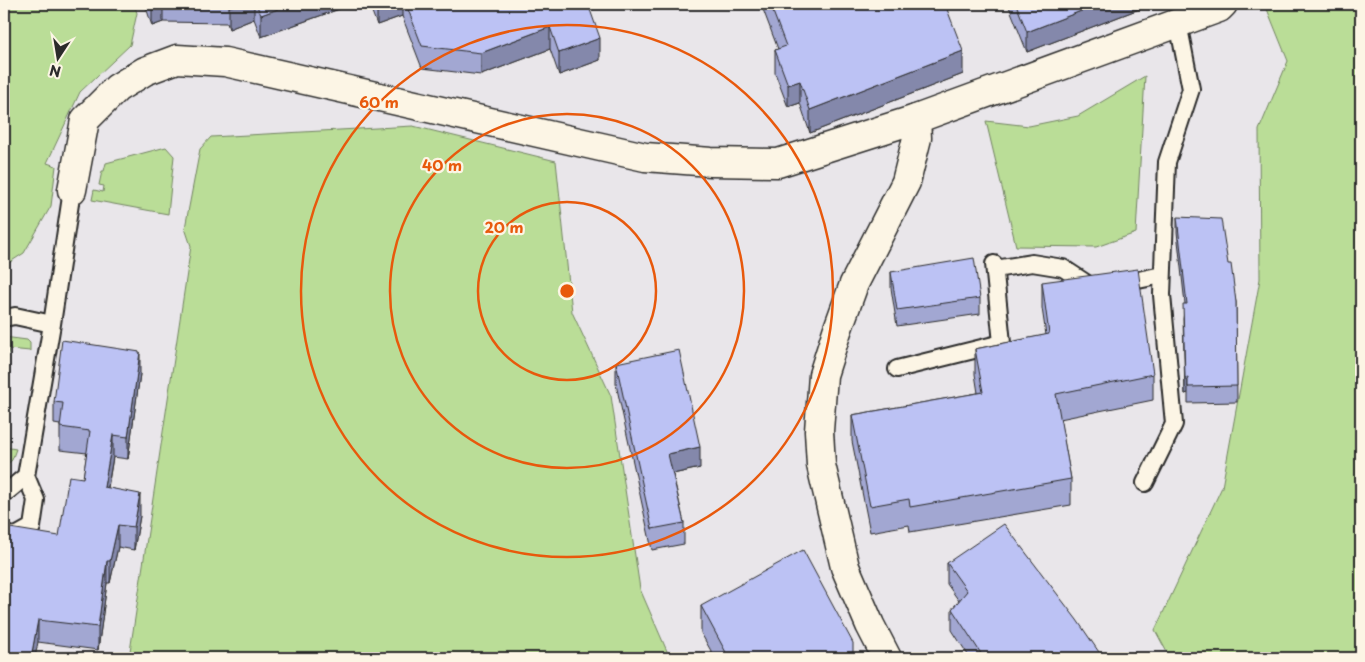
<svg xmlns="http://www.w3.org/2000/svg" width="1365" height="662" font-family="'Playpen Sans',sans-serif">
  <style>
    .built { fill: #e9e6ea }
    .green { fill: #badd97; stroke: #728461 }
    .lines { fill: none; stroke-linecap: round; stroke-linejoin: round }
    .service-casing { stroke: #2b2b2b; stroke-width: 20 }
    .minor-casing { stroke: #2b2b2b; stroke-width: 31 }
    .tertiary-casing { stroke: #2b2b2b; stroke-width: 31 }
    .service { stroke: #fcf5e5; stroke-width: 16 }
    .minor { stroke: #fcf5e5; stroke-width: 28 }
    .tertiary { stroke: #fcf5e5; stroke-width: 28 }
    .wall { fill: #a2a7d2; stroke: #2b2b2b }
    .shaded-wall { fill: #8488ab; stroke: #2b2b2b }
    .building { fill: #bcc2f4; stroke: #2b2b2b }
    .ring { fill: none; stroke: #e8590c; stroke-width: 2.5 }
    .centre { fill: #e8590c; stroke: #fcf5e5; stroke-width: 2.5 }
    .ring-label { font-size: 15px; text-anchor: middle; font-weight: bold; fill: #e8590c; stroke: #fcf5e5; stroke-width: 4.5; stroke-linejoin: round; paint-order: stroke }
  </style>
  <rect width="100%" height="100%" fill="#fcf5e5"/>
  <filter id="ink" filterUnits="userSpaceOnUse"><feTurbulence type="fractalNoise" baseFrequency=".02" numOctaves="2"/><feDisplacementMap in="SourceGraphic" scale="10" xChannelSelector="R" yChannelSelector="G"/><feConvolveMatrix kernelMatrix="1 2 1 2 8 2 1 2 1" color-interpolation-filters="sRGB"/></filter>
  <g filter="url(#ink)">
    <!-- built -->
    <path class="built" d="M 134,4 L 1265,4 L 1288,61 L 1259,130 L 1260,279 L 1222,487 L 1155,630 L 1170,658 L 670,658 L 640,589 L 611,396 L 572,312 L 556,161 L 185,228 L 191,246 L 129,658 L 4,658 L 4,241 L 47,164 L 80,92 L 130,45 L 137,13 Z"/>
    <!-- green -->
    <path class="green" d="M 4,4 L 134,4 L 137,13 L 130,45 L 80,92 L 47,163 L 56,166 L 51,206 L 24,253 L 4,266 Z
      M 1265,4 L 1361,4 L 1361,658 L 1170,658 L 1155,630 L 1222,487 L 1260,279 L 1259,130 L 1288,61 Z
      M 1145,76 L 1136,233 L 1096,247 L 1016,246 L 986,121 L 1029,126 L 1078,116 Z
      M 413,126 L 556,161 L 572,312 L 611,396 L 640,589 L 670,658 L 129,658 L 191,246 L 185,228 L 200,149 L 211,137 Z
      M 166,147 L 174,156 L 168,214 L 92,200 L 94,190 L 103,192 L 104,186 L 99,185 L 102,171 L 104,171 L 106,163 Z
      M 4,337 L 27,340 L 30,343 L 30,351 L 9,349 L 4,376 Z
      M 4,447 L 16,449 L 12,460 L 4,467 Z"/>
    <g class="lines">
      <defs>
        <path id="service" d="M 995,269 L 1032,263 L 1063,268 L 1095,289 L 1162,275
          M 4,318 L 15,316 L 52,324
          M 897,369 L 1002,343 L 994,264
          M 1145,483 L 1174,424 L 1162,295 L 1167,162 L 1191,89 L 1178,23
          M 4,491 L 8,491 L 26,476 L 52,324 L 72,190
          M 4,534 L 16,536 L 32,527 L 36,500 L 26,476"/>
        <path id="minor" d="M 72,190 L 85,120 L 117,88 L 145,71 L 177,59 L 225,62 L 645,157 L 711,162 L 778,163 L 916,119 L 917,138 L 906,182 L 854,284 L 837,331 L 823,375 L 819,431 L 821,465 L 845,567 L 870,625 L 887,658"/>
        <path id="tertiary" d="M 916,119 L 1219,8 L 1223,4"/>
      </defs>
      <!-- service casing -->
      <use href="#service" class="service-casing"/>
      <!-- minor casing -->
      <use href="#minor" class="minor-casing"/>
      <!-- tertiary casing -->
      <use href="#tertiary" class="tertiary-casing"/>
      <!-- service -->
      <use href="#service" class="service"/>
      <!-- minor -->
      <use href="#minor" class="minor"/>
      <!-- tertiary -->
      <use href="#tertiary" class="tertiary"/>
    </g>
    <!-- wall -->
    <path class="wall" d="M 145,4 L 353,4 L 261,37 L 254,19 L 229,29 L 227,23 L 163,22 L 152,26 Z
      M 369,4 L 588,4 L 600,60 L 559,75 L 550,49 L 481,75 L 422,68 L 402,16 L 377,25 Z
      M 761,4 L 945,4 L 963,74 L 810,133 L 800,103 L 788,107 L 775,73 L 775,50 L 778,49 Z
      M 1008,4 L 1152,4 L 1027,52 Z
      M 1177,217 L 1228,264 L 1236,302 L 1237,402 L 1188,403 L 1188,393 L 1185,394 L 1183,319 L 1185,304 L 1177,232 Z
      M 891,272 L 980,298 L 980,314 L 897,326 L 891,288 Z
      M 1042,282 L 1153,374 L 1153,400 L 1060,419 L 1071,479 L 1071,505 L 910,532 L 909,525 L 870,532 L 852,441 L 852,415 L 978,393 L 975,374 L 975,349 L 1046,335 L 1042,308 Z
      M 616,363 L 700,468 L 673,474 L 684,523 L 684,544 L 652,550 L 616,384 Z
      M 140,374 L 128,459 L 113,457 L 108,488 L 140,516 L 134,550 L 118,547 L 110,583 L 107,583 L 98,650 L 38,642 L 4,658 L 59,536 L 83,478 L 87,453 L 60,450 L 60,425 L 54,424 L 54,402 Z
      M 947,563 L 1103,658 L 970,658 L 952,630 L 952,609 L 959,601 L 947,584 Z
      M 701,606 L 853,658 L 715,658 L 701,633 Z"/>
    <!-- shaded-wall -->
    <path class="shaded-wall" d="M 152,4 L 163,4 L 163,22 L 152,26 Z
      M 237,4 L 254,4 L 254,19 L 229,29 L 229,7 Z
      M 292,4 L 353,4 L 261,37 L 261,15 Z
      M 377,4 L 402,4 L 402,16 L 377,25 Z
      M 1099,4 L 1152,4 L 1027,52 L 1027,32 Z
      M 550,27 L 550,49 L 481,75 L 481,53 Z
      M 600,38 L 600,60 L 559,75 L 559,53 Z
      M 963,51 L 963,74 L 810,133 L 810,110 Z
      M 800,81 L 800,103 L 788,107 L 788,85 Z
      M 140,352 L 140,374 L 128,459 L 128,437 Z
      M 1188,377 L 1188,393 L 1185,394 L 1185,378 Z
      M 113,435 L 113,457 L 104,509 L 104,487 Z
      M 700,447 L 700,468 L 668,475 L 668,454 Z
      M 140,494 L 140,516 L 134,550 L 134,527 Z
      M 118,525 L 118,547 L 110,583 L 110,561 Z
      M 107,561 L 107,583 L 98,650 L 98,627 Z
      M 38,620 L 38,642 L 35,658 L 31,658 Z
      M 853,652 L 853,658 L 841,658 Z"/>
    <!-- building -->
    <path class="building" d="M 228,4 L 237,4 L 229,7 Z
      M 256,4 L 292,4 L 261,15 Z
      M 406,4 L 588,4 L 600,38 L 559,53 L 550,27 L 481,53 L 422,46 Z
      M 770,4 L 945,4 L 963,51 L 810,110 L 800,81 L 788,85 L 775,50 L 786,46 Z
      M 1016,4 L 1099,4 L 1027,32 Z
      M 1177,217 L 1221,219 L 1228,264 L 1231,264 L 1236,302 L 1237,386 L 1188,387 L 1188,377 L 1185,378 L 1183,304 L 1187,304 Z
      M 974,258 L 980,298 L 897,310 L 891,272 Z
      M 1138,269 L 1153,374 L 1056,394 L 1071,479 L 910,507 L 909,499 L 870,506 L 852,415 L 983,392 L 975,349 L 1049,334 L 1042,282 Z
      M 62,340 L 140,352 L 128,437 L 113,435 L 104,487 L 140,494 L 134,527 L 118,525 L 110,561 L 107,561 L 98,627 L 38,620 L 31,658 L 4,658 L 4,527 L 59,536 L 69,476 L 83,478 L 90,431 L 60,427 L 63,403 L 54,402 Z
      M 679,350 L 700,447 L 668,454 L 684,523 L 652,529 L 616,363 Z
      M 1004,524 L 1077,620 L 1103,658 L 977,658 L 982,655 L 952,609 L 967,591 L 947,563 Z
      M 803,550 L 853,643 L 853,652 L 841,658 L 729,658 L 701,606 Z"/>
  </g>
  <!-- distance rings -->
  <g class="ring">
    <circle cx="567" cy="291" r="89"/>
    <circle cx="567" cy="291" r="177"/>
    <circle cx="567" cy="291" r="266"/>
  </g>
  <circle cx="567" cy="291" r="8" class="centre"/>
  <g class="ring-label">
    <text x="379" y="108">60 m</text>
    <text x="442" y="171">40 m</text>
    <text x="504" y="233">20 m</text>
  </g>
  <!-- margin -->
  <rect width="1365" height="662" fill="none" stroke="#fcf5e5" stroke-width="20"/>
  <rect x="10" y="10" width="1345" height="642" fill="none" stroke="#2b2b2b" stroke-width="2" filter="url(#ink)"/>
  <!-- north arrow -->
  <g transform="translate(58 58) rotate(192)" stroke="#fcf5e5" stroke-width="4" paint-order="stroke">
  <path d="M0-4L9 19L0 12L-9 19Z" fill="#2b2b2b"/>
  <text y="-8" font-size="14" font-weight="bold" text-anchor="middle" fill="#2b2b2b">N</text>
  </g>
</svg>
